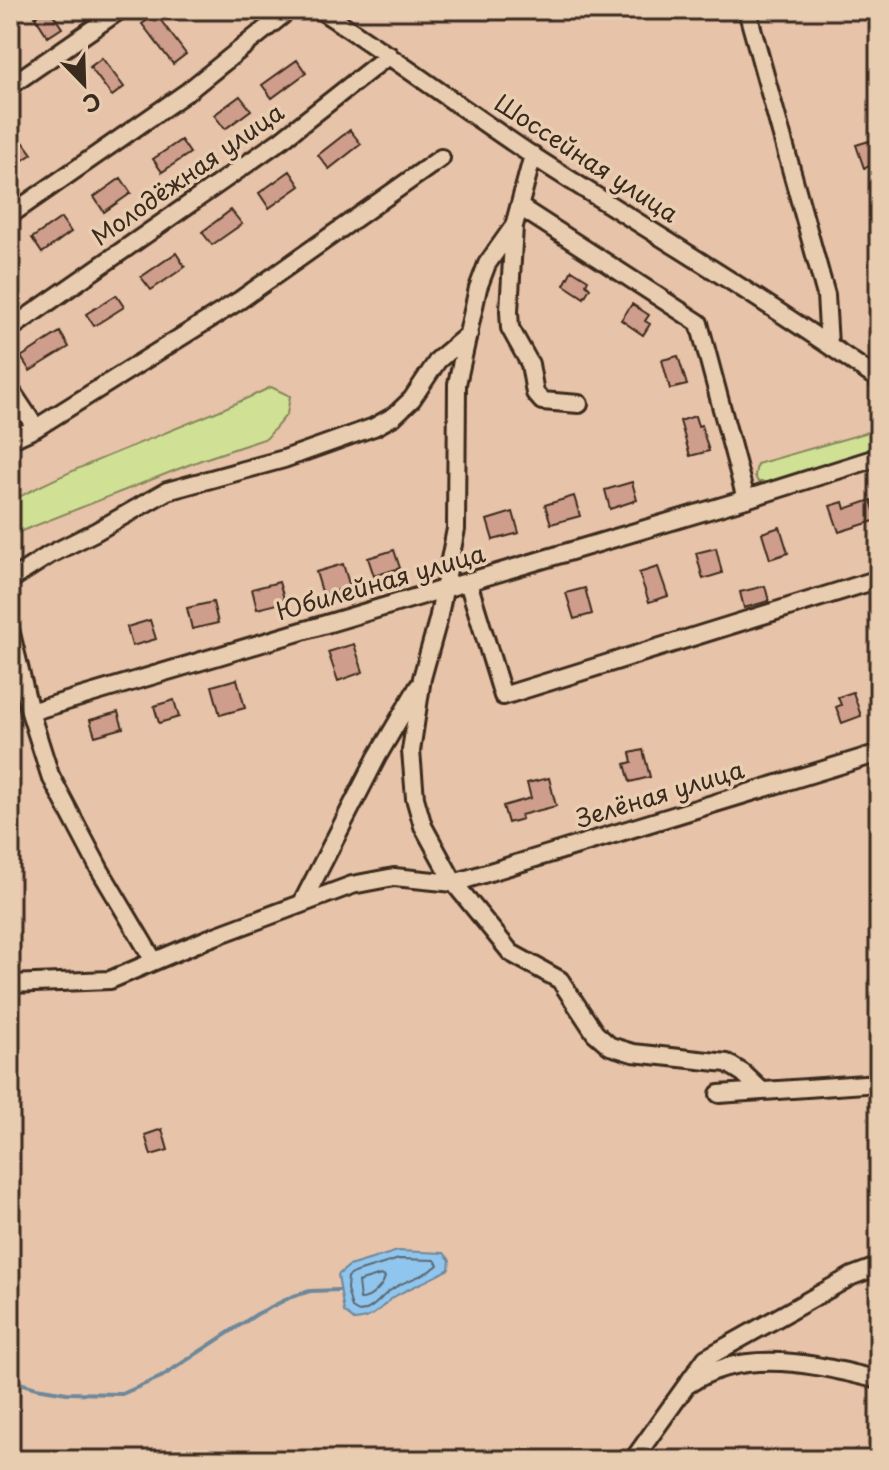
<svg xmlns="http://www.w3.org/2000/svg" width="889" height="1470" font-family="'Playpen Sans',sans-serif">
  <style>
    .green { fill: #d0e196; stroke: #86865a; stroke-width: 2 }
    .water { fill: #90c6ee; stroke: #6e889b; stroke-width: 2 }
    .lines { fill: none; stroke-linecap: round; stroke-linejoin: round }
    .shore { stroke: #5d6871; stroke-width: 2 }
    .stream { stroke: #6e889b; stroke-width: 4 }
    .building { fill: #cf9d8b; stroke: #3b2a1e; stroke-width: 2 }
    .minor-casing { stroke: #3b2a1e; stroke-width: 22 }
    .minor { stroke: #e9cdb0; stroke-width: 16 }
    .labels { text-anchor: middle; stroke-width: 7; stroke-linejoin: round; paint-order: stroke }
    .street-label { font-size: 24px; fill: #3b2a1e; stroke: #e9cdb0 }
  </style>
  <rect width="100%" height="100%" fill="#e7c3a9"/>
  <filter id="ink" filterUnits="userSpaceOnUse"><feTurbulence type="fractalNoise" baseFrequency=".0125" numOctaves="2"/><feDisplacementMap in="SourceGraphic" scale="16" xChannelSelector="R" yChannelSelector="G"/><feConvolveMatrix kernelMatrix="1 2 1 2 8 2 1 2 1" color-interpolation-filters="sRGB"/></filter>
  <g filter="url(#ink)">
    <!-- green -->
    <path class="green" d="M 271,387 L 290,396 L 287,414 L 267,438 L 201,460 L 14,534 L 10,538 L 10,502 C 93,456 186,429 271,387 Z
      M 879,429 L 879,449 L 768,482 L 758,482 L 755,476 L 757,464 Z"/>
    <!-- water -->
    <path class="water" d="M 398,1251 L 444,1253 L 450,1260 L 449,1269 C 432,1279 414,1286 397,1295 C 379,1306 378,1318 354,1320 L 344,1312 L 338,1275 L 349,1266 Z"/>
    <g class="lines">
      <!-- shore -->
      <path class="shore" d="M 399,1259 L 435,1260 L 438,1265 C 425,1277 406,1279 391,1290 C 381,1296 376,1307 364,1311 C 358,1313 357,1311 352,1308 L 347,1289 L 348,1277 L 354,1273 Z
        M 381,1275 L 385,1277 C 383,1286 370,1300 360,1299 L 358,1282 Z"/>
      <!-- stream -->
      <path class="stream" d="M 10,1380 L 36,1388 L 67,1393 L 122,1394 L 161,1377 L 257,1314 L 291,1297 L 310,1291 L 339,1290"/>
    </g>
    <!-- building -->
    <path class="building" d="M 45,10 L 50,10 L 62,28 L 48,37 L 35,17 Z
      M 156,14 L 186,54 L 173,64 L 142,24 Z
      M 102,58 L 124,87 L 112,96 L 90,67 Z
      M 297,60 L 306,73 L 272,98 L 262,85 Z
      M 240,96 L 251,110 L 225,129 L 214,115 Z
      M 10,124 L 32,154 L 16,165 L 10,157 Z
      M 350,130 L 361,144 L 329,169 L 318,155 Z
      M 181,140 L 190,153 L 162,172 L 153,159 Z
      M 869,141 L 877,164 L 864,168 L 856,145 Z
      M 290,171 L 300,186 L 269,208 L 259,193 Z
      M 121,178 L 131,193 L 104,212 L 94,197 Z
      M 231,210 L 242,224 L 212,245 L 202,232 Z
      M 61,218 L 71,232 L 42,253 L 32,238 Z
      M 176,253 L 185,267 L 151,290 L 141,277 Z
      M 572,270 L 588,280 L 586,284 L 590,288 L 584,298 L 564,285 Z
      M 116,295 L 124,307 L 94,326 L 86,314 Z
      M 632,304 L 649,315 L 645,321 L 650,324 L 643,335 L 621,320 Z
      M 60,332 L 69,347 L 30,371 L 21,357 Z
      M 678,356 L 687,385 L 670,389 L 662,360 Z
      M 695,416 L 698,426 L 701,425 L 709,451 L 690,456 L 680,421 Z
      M 632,482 L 637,500 L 610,509 L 605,490 Z
      M 574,496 L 580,516 L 551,524 L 545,505 Z
      M 871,500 L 877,520 L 839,532 L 830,506 L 843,502 L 845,509 Z
      M 513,512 L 519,533 L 493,540 L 487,520 Z
      M 780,527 L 788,553 L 770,559 L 762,533 Z
      M 716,548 L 722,573 L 703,579 L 696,553 Z
      M 394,550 L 400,568 L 374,576 L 368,558 Z
      M 343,564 L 350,587 L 323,595 L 316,572 Z
      M 658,567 L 668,596 L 649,602 L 639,573 Z
      M 279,582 L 285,602 L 257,609 L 252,589 Z
      M 765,586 L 769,601 L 744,608 L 740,592 Z
      M 585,588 L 592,614 L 574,619 L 566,593 Z
      M 213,602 L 218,623 L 192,629 L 187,608 Z
      M 150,620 L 156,639 L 132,646 L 127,627 Z
      M 354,644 L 363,672 L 338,681 L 328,652 Z
      M 237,679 L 245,708 L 220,715 L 212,686 Z
      M 853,692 L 861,716 L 842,723 L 836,707 L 841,705 L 838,697 Z
      M 174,700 L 179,717 L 159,723 L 154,706 Z
      M 118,712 L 123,728 L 95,736 L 90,720 Z
      M 643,750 L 650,777 L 630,782 L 625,764 L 632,762 L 630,753 Z
      M 549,778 L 556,806 L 521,815 L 522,819 L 508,823 L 503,806 L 531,798 L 527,783 Z
      M 162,1129 L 168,1150 L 151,1155 L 145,1135 Z"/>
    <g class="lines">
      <defs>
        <path id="minor" d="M 320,10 C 394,57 463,110 536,158 C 651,232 768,301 879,380
          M 747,10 L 826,295 L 829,345
          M 10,86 L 120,10
          M 533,155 L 514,226 L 509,311 L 510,328 L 530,364 L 535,393 L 542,401 L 579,404
          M 520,207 L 699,323 L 746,499
          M 10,215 L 187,92 L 289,10
          M 514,226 L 487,264 L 478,288 L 457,384 L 456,529 L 438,620 L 422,678 L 411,751 L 415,798 L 423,826 L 454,883 L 511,953 L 560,980 L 595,1033 L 610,1046 L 633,1053 L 727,1063 L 743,1073 L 762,1091
          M 10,329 L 281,140 L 389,55
          M 10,389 L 36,428
          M 10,440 L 36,428 L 240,300 L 441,158
          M 10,580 L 49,555 L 95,532 L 167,491 L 284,459 L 374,427 L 394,416 L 412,399 L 438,360 L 469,334
          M 468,582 L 503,696 L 879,579
          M 10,629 L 30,712 L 50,775 L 100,870 L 154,961
          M 30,712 L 746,499 L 879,457
          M 303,901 L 377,757 L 418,687
          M 10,984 L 110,980 L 207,939 L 352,885 L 394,877 L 454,883 L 879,753
          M 719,1094 L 879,1083
          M 689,1384 C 744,1346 819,1365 879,1380
          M 633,1460 L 706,1358 L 852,1276 L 879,1266"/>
      </defs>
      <!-- minor casing -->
      <use href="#minor" class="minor-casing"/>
      <!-- minor -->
      <use href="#minor" class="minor"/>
    </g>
  </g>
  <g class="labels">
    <!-- street labels -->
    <g class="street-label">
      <text transform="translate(586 159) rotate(33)" y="8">Шоссейная улица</text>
      <text transform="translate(188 175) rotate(-35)" y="8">Молодёжная улица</text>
      <text transform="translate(381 583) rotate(-16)" y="8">Юбилейная улица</text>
      <text transform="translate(660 795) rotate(-17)" y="8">Зелёная улица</text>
    </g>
  </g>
  <!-- margin -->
  <rect width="889" height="1470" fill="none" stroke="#e9cdb0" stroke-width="40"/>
  <rect x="20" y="20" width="849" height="1430" fill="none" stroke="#3b2a1e" stroke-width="3" filter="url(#ink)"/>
  <!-- north arrow -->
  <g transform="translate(84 84) rotate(157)" stroke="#e9cdb0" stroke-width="6" paint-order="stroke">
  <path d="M0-6L14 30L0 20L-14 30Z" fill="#3b2a1e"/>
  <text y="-12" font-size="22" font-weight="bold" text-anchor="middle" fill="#3b2a1e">С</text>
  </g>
</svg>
